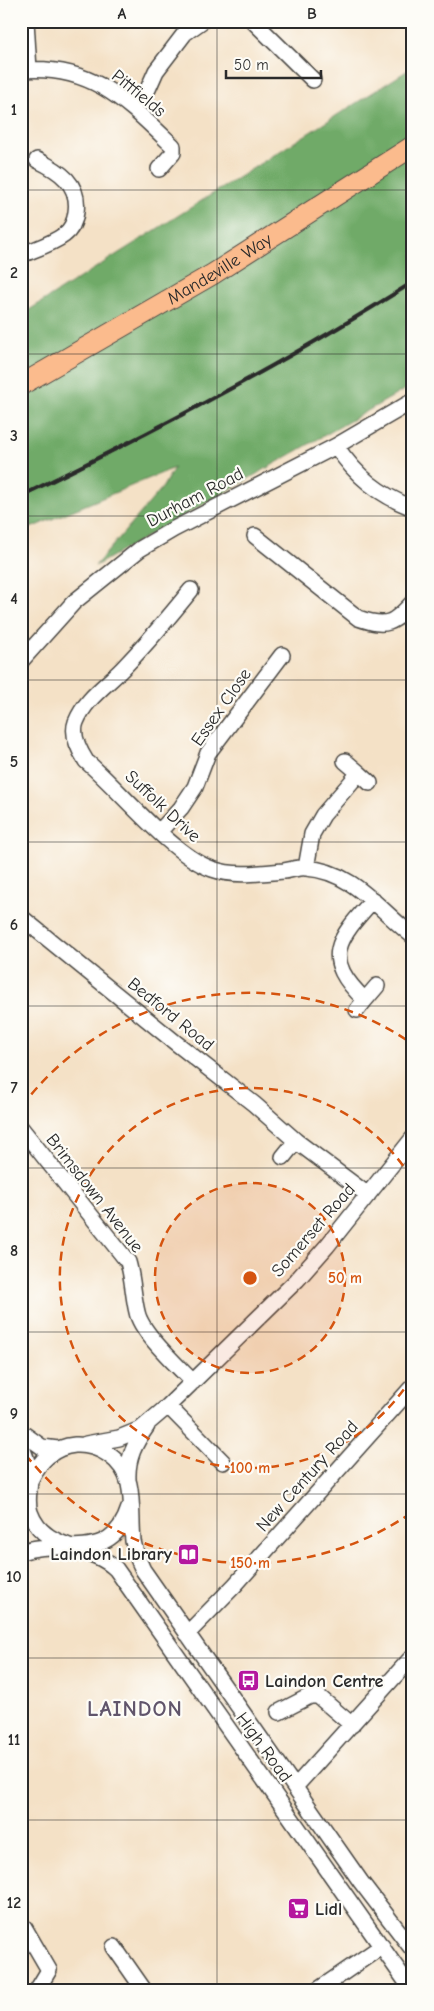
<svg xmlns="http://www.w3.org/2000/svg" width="434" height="2011" font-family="'Comic Neue',sans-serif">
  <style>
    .forest { fill: #70aa68; stroke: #4e6a4a }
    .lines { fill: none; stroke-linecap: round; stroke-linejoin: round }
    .minor-casing { stroke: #494642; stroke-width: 18 }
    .major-casing { stroke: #494642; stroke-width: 22 }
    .minor { stroke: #fff; stroke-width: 15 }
    .major { stroke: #fbbb8d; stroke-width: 20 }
    .rail { stroke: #2b2b2b; stroke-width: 4 }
    .grid { fill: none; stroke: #2b2b2b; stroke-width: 1; stroke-opacity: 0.55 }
    .ring { fill: none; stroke: #d5540f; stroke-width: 2.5; stroke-dasharray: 9 6 }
    .labels { text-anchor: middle; stroke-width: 4.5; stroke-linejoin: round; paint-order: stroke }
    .street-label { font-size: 18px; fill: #2b2b2b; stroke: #fdfcf7 }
    .poi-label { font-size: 18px; font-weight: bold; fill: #2b2b2b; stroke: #fdfcf7; text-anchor: start }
    .district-label { font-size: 22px; font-weight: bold; letter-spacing: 1px; fill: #61556b; stroke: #fdfcf7 }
    .centre { fill: #d5540f; stroke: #fdfcf7; stroke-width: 2.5 }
    .ring-label { font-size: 15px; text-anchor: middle; font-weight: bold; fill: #d5540f; stroke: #fdfcf7; stroke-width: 4.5; stroke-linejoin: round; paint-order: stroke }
    .neatline { fill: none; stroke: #2b2b2b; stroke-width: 2 }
    .grid-label { font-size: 16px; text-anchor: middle; font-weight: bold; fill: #2b2b2b }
  </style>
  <rect width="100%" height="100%" fill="#fdfcf7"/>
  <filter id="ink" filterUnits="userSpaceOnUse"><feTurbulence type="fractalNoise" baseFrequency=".02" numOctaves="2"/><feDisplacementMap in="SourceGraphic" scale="10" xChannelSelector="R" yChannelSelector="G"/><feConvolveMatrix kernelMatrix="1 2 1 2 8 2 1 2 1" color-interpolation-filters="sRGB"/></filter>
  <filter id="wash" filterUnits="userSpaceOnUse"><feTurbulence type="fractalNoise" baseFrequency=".0096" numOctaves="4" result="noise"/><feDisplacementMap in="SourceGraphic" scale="20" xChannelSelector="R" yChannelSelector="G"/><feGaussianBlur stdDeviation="1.12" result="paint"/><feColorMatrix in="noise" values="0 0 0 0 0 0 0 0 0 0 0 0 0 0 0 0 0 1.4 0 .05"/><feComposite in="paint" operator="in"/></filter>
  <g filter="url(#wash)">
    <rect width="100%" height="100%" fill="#f4e1c6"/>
    <!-- forest -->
    <path class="forest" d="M 413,67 L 413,385 L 95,566 L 162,488 L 174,468 L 21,532 L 21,315 Z"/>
  </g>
  <g filter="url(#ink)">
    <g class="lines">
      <defs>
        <path id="minor" d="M 26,21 L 29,70
          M 253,21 L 313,80
          M 21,70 C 92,64 126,101 173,146 L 173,153 L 159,169
          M 132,107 L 148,89 L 156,71 L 185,33 L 202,21
          M 21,255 C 35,249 52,244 64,235 C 72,229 75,221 76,212 C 80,184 60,171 37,160
          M 336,446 C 356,476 379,495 413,508
          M 255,536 L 358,618 C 387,628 393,624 413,602
          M 191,590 C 170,616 149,641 126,665 C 109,684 86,697 76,722 C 71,735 79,750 86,761 C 121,791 172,855 212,869 C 234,877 261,873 284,871 C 291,870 299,867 306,868 C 353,871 379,910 413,936
          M 21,661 L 74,602 L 140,549 L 174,529 L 336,446 L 413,401
          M 359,773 L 370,783
          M 159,832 L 181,808 L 195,787 L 208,753 L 282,655
          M 306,868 L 312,834 L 323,815 L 359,773 L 345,761
          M 21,917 L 176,1043 L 254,1104 L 296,1141 L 368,1195
          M 365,1000 L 377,986
          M 357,1010 L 365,1000 C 321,958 337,940 373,900
          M 21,1128 L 128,1262 C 133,1279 133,1296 137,1312 C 141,1333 178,1366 193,1382
          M 283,1157 L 296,1141
          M 168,1406 L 223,1462
          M 21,1432 L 42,1447 L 58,1449
          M 86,1444 L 119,1438 L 141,1429 L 168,1406 L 297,1280 L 327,1246 L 413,1138
          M 21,1445 C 25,1455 30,1466 30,1478 C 30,1490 26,1500 30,1512 C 44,1552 89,1543 116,1569 L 412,1990
          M 128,1479 C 127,1458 135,1443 147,1426
          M 30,1481 C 39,1461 53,1447 75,1445 C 99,1444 123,1459 129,1484 C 133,1502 131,1522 133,1541 C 135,1551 138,1560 143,1570 L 361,1882 L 413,1950
          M 21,1552 C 62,1537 111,1566 129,1508
          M 187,1634 L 235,1585 L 413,1386
          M 279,1712 L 310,1696 L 318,1696 L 352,1725
          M 295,1787 L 413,1656
          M 24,1927 L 49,1970 L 37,1990
          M 114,1947 L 144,1990
          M 318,1990 L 382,1946"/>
        <g id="major">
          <path id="s1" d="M 21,385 L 213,274 L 413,146"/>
        </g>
      </defs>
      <!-- minor casing -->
      <use href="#minor" class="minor-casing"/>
      <!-- major casing -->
      <use href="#major" class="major-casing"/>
      <!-- minor -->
      <use href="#minor" class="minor"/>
      <!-- major -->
      <use href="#major" class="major"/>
      <!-- rail -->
      <path class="rail" d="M 21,496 C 155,431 287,362 413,282"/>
    </g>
  </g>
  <!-- grid -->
  <path class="grid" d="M 217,21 L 217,1990M 21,190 L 413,190M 21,354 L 413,354M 21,516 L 413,516M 21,680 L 413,680M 21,842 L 413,842M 21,1006 L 413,1006M 21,1168 L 413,1168M 21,1332 L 413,1332M 21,1494 L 413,1494M 21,1658 L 413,1658M 21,1820 L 413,1820"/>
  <!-- distance rings -->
  <circle cx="250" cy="1278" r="95" fill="#d5540f" fill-opacity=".12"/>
  <g class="ring">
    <circle cx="250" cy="1278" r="95"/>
    <path d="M412 1377A190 190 0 1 1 412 1179"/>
    <path d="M411 1513A285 285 0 0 1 22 1450M22 1106A285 285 0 0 1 411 1043"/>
  </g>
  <!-- icons -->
  <defs>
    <symbol id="library-square" viewBox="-11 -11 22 22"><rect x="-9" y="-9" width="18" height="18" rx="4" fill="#b5179e" stroke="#fdfcf7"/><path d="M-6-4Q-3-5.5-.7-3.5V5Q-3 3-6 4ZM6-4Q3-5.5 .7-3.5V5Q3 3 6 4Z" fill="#fff"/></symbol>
    <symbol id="bus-square" viewBox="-11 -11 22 22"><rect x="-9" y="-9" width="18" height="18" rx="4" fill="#b5179e" stroke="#fdfcf7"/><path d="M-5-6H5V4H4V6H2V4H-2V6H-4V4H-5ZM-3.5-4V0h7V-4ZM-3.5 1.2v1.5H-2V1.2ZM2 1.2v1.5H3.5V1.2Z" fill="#fff"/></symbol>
    <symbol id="supermarket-square" viewBox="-11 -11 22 22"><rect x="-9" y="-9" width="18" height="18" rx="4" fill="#b5179e" stroke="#fdfcf7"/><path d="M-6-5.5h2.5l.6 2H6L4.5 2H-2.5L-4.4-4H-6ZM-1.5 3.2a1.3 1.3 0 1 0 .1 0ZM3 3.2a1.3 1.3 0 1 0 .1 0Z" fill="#fff"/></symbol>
  </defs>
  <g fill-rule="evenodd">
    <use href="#library-square" x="176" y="1542" width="25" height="25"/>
    <use href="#bus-square" x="236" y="1668" width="25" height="25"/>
    <use href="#supermarket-square" x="286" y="1896" width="25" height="25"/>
  </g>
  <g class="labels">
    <!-- street labels -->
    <g class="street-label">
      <text transform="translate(139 93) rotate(39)" y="6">Pittfields</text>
      <text dy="6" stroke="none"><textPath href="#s1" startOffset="230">Mandeville Way</textPath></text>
      <text transform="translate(195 497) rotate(-28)" y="6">Durham Road</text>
      <text transform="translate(221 707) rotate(-55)" y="6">Essex Close</text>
      <text transform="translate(163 806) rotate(43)" y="6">Suffolk Drive</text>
      <text transform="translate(171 1014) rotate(39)" y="6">Bedford Road</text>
      <text transform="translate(95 1193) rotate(52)" y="6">Brimsdown Avenue</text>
      <text transform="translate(313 1230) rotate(-49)" y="6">Somerset Road</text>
      <text transform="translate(307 1476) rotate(-48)" y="6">New Century Road</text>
      <text transform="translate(264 1747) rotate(54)" y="6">High Road</text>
    </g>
    <!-- poi labels -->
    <g class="poi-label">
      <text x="172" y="1560" text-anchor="end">Laindon Library</text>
      <text x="265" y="1687">Laindon Centre</text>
      <text x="315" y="1915">Lidl</text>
    </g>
    <!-- district labels -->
    <g class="district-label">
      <text x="135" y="1716">LAINDON</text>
    </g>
  </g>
  <circle cx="250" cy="1278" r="8" class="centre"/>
  <g class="ring-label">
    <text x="345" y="1283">50 m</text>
    <text x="250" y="1473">100 m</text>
    <text x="250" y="1568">150 m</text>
  </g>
  <!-- margin -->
  <rect width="434" height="2011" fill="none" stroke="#fdfcf7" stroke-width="55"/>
  <!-- scale -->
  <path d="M226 70v8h95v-8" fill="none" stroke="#2b2b2b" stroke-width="2.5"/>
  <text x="234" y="70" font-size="15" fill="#2b2b2b" stroke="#fdfcf7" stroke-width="4" paint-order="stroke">50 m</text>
  <rect x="28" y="28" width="378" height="1956" class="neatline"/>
  <g class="grid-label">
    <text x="122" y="19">A</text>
    <text x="312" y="19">B</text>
    <text x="14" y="115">1</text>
    <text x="14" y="278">2</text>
    <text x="14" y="441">3</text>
    <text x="14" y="604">4</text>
    <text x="14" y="767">5</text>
    <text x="14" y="930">6</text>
    <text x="14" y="1093">7</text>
    <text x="14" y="1256">8</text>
    <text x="14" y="1419">9</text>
    <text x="14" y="1582">10</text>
    <text x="14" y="1745">11</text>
    <text x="14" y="1908">12</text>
  </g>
</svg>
